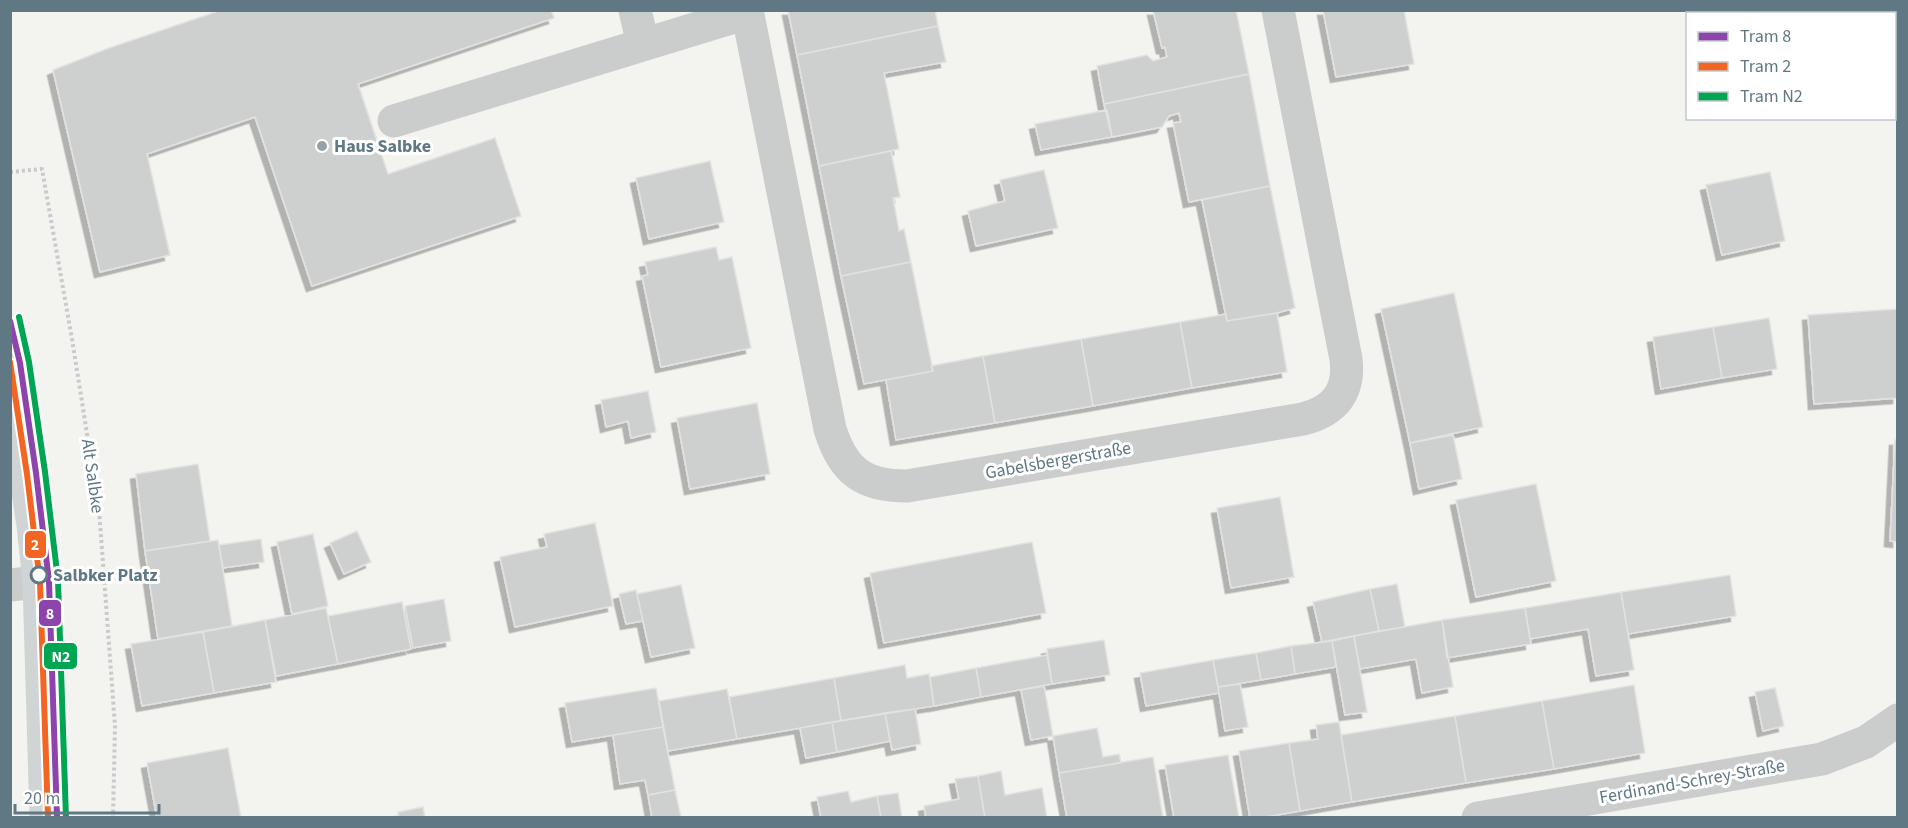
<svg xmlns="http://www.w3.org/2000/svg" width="1908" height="828" font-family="'Source Sans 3',sans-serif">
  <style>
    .building { fill: #ced0d0; stroke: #e2e2e0; stroke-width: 1.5; filter: url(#shadow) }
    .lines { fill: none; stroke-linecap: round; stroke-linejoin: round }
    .path { stroke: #c8cacb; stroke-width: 4; stroke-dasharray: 3 3; stroke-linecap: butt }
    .minor { stroke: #cbcccc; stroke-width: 33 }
    .major { stroke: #d0d4d5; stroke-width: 33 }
    .tram-1-casing { stroke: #fff; stroke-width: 10 }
    .tram-2-casing { stroke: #fff; stroke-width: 10 }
    .tram-3-casing { stroke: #fff; stroke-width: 10 }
    .tram-1 { stroke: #8e44ad; stroke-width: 6 }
    .tram-2 { stroke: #f26522; stroke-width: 6 }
    .tram-3 { stroke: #00a651; stroke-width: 6 }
    .poi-dot { fill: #93a3aa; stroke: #fff; stroke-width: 2 }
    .stop-dot { fill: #fff; stroke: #607884; stroke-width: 3 }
    .labels { text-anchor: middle; stroke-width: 6; stroke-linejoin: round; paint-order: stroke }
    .poi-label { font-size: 18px; font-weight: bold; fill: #607884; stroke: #fff; text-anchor: start }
    .street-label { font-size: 18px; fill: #607884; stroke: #fff }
    .stop-label { font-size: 18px; font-weight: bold; fill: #607884; stroke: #fff; text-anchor: start }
    .line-badge { stroke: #fff; stroke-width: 2 }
    .badge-label { font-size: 16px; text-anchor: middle; font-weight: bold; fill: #fff }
  </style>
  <defs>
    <filter id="shadow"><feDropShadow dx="-5.5" dy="5.5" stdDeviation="0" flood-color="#0004"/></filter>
  </defs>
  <rect width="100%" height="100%" fill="#f3f3f0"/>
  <!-- building -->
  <path class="building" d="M 216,10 L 551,10 L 554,18 L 358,84 L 388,174 L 495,138 L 521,216 L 312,286 L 255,117 L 147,154 L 170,255 L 100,272 L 53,70 L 109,48 L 216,12 Z
    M 788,10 L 935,10 L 938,26 L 797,55 Z
    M 1153,10 L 1236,10 L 1249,74 L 1104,104 L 1097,66 L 1147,55 L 1153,61 L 1167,57 L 1165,47 L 1162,48 Z
    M 1323,10 L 1404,10 L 1414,64 L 1336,77 Z
    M 1849,10 L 1898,10 L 1898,53 L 1894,54 L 1894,14 L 1849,14 Z
    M 938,26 L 946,62 L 884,73 L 899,149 L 819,166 L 797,55 Z
    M 1249,74 L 1270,186 L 1189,202 L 1173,123 L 1181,122 L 1179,113 L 1169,116 L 1162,127 L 1112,137 L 1104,104 Z
    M 1107,110 L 1112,137 L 1041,150 L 1035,124 Z
    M 891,151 L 900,197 L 893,198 L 899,231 L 904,229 L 911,262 L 841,276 L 819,166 Z
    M 710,161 L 724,222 L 649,239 L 636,178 Z
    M 1044,170 L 1058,228 L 976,246 L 968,211 L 1005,201 L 1000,180 Z
    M 1770,172 L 1785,241 L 1722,255 L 1706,185 Z
    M 1270,186 L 1295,308 L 1277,313 L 1227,321 L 1202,200 Z
    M 716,247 L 719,260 L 732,257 L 751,348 L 661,367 L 642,276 L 648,275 L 645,262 Z
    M 911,262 L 933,371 L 864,384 L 841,276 Z
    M 1454,293 L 1483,427 L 1410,443 L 1381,309 Z
    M 1898,309 L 1898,398 L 1814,404 L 1808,315 Z
    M 1277,313 L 1287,372 L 1192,388 L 1180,322 L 1226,314 L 1227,321 Z
    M 1769,318 L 1777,369 L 1722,378 L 1713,327 Z
    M 1180,322 L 1192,388 L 1093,406 L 1081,339 Z
    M 1713,327 L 1722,378 L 1661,389 L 1653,337 Z
    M 1081,339 L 1093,406 L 995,423 L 983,356 Z
    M 983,356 L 995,423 L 896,440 L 886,380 L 933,371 L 931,366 Z
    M 648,391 L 656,432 L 631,438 L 628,421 L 606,427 L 601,400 Z
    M 757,403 L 770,474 L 690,489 L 677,418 Z
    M 1453,435 L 1462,479 L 1419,489 L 1410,443 Z
    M 1895,440 L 1898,440 L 1898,542 L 1890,541 Z
    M 198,464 L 210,541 L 145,551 L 136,474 Z
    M 1536,484 L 1556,581 L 1476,597 L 1456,500 Z
    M 1280,497 L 1294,577 L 1231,588 L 1217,508 Z
    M 595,523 L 613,606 L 515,627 L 500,557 L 547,547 L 544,534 Z
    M 357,531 L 371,562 L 344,574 L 330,543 Z
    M 313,534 L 328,606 L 292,614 L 277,542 Z
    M 261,539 L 264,562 L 223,568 L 219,545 Z
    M 218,540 L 232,626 L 158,639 L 145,551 Z
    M 1032,542 L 1046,613 L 884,643 L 870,573 Z
    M 1730,575 L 1736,616 L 1628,634 L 1621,592 Z
    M 1397,584 L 1405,627 L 1379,631 L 1370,589 Z
    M 681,585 L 695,648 L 651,657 L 637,594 Z
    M 1370,589 L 1379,631 L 1322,642 L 1313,602 Z
    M 636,590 L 643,621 L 626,624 L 619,594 Z
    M 1621,592 L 1634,670 L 1596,676 L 1588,629 L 1530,639 L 1525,608 Z
    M 444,599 L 451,641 L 413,648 L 405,606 Z
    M 402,602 L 411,649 L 338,664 L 328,616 Z
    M 326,608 L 338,664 L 276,676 L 265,620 Z
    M 1525,608 L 1531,644 L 1447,658 L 1442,620 Z
    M 265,620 L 276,682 L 214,693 L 203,632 Z
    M 1442,620 L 1453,687 L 1422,693 L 1416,659 L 1360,669 L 1354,636 Z
    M 203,632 L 214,693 L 142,706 L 131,644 Z
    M 1354,636 L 1367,712 L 1345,715 L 1332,641 Z
    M 1104,640 L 1110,675 L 1052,684 L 1047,649 Z
    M 1332,641 L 1336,667 L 1295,674 L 1291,646 Z
    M 1291,646 L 1295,674 L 1261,680 L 1256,653 Z
    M 1256,653 L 1261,680 L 1218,687 L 1213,660 Z
    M 1047,655 L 1052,684 L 981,697 L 976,668 Z
    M 1213,660 L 1219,693 L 1146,706 L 1140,673 Z
    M 905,665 L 907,678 L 929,674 L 934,706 L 841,721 L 834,678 Z
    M 976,668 L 981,697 L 934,706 L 930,677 Z
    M 834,678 L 841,721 L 737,739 L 729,697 Z
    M 1240,684 L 1248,727 L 1225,731 L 1218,687 Z
    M 1634,685 L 1645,753 L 1554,769 L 1542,701 Z
    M 1044,686 L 1053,736 L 1031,740 L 1021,690 Z
    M 656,688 L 663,727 L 572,742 L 565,703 Z
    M 1775,688 L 1784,726 L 1763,731 L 1755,692 Z
    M 727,689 L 737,739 L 668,751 L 659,701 Z
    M 1542,701 L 1554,769 L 1466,783 L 1455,716 Z
    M 915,709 L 921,744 L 892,750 L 885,713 Z
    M 885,713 L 890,741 L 837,752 L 832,722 Z
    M 1455,716 L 1466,783 L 1352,802 L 1341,735 Z
    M 832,722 L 837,752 L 806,758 L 800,728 Z
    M 1339,722 L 1352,802 L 1300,811 L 1289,743 L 1318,739 L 1316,725 Z
    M 663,727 L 675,790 L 648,795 L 645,780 L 620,784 L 613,735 Z
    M 1097,728 L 1103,757 L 1119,754 L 1121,763 L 1059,773 L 1053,736 Z
    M 1289,743 L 1300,811 L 1260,818 L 1250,818 L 1239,751 Z
    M 228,748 L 241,818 L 157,818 L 147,763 Z
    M 1228,755 L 1239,818 L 1174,818 L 1165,765 Z
    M 1153,757 L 1163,818 L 1067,818 L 1059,773 Z
    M 1001,771 L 1005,795 L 1042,788 L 1047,818 L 985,818 L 978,776 Z
    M 978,776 L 985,818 L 926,818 L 924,806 L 959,799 L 955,779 Z
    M 675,790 L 681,817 L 652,818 L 648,795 Z
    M 848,791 L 851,802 L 877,796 L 881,818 L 821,818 L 817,797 Z
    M 898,793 L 902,818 L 881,818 L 877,796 Z
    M 423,807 L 425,818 L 399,818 L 398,812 Z"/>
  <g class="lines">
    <!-- path -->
    <path class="path" d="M 10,172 L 42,169 L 72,339 L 99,509 L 115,726 L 113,818"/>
    <!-- minor -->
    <path class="minor" d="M 635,10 L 643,45
      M 747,10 L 830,429 C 843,471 863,486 907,486 L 1303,419 C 1334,411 1350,393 1346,359 L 1278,10
      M 394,121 L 747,13
      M 10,585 L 39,582
      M 1478,818 L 1822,759 L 1866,742 L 1898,720"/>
    <!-- major -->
    <path class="major" d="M 10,370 L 33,525 L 39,582 L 46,818"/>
    <defs>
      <path id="tram-1" d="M 10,321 L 20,363 L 36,473 L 49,581 L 57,818"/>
      <path id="tram-2" d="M 10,362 L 27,474 L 40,582 L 48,818"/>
      <path id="tram-3" d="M 19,317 L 29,362 L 45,472 L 58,580 L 66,818"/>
    </defs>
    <!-- tram-1 casing -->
    <use href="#tram-1" class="tram-1-casing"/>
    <!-- tram-2 casing -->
    <use href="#tram-2" class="tram-2-casing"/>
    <!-- tram-3 casing -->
    <use href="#tram-3" class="tram-3-casing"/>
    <!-- tram-1 -->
    <use href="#tram-1" class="tram-1"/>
    <!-- tram-2 -->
    <use href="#tram-2" class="tram-2"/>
    <!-- tram-3 -->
    <use href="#tram-3" class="tram-3"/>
  </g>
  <!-- markers -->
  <circle class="poi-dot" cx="322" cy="146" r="6"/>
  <circle class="stop-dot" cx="39" cy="575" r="8"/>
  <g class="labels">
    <!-- poi labels -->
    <g class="poi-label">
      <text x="334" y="152">Haus Salbke</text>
    </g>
    <!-- street labels -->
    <g class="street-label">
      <text transform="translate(1058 460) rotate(-10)" y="6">Gabelsbergerstraße</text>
      <text transform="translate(93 476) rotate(82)" y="6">Alt Salbke</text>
      <text transform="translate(1692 781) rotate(-10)" y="6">Ferdinand-Schrey-Straße</text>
    </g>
    <!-- stop labels -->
    <g class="stop-label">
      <text x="53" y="581">Salbker Platz</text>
    </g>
  </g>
  <g class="line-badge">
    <rect x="24" y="530" width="23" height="29" rx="6" fill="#f26522"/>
    <rect x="38" y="599" width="24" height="28" rx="6" fill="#8e44ad"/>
    <rect x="43" y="642" width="35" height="28" rx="6" fill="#00a651"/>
  </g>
  <g class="badge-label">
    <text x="35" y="550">2</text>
    <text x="50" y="619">8</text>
    <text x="61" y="662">N2</text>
  </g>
  <!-- border -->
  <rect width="1908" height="828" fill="none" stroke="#607884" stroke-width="24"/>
  <!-- legend -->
  <rect x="1686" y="12" width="210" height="108" fill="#ffffff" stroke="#bfc9ce" stroke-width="1.5"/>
  <rect x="1698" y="32" width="30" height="9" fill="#8e44ad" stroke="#bfc9ce" stroke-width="1.5"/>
  <text x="1740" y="42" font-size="18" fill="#607884">Tram 8</text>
  <rect x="1698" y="62" width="30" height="9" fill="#f26522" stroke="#bfc9ce" stroke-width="1.5"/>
  <text x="1740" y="72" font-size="18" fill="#607884">Tram 2</text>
  <rect x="1698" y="92" width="30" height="9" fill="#00a651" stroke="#bfc9ce" stroke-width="1.5"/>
  <text x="1740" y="102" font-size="18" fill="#607884">Tram N2</text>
  <!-- scale -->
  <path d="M15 804v9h144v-9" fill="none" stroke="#607884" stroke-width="3"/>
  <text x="24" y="804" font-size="18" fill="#607884" stroke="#ffffff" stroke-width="4.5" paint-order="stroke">20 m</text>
</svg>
